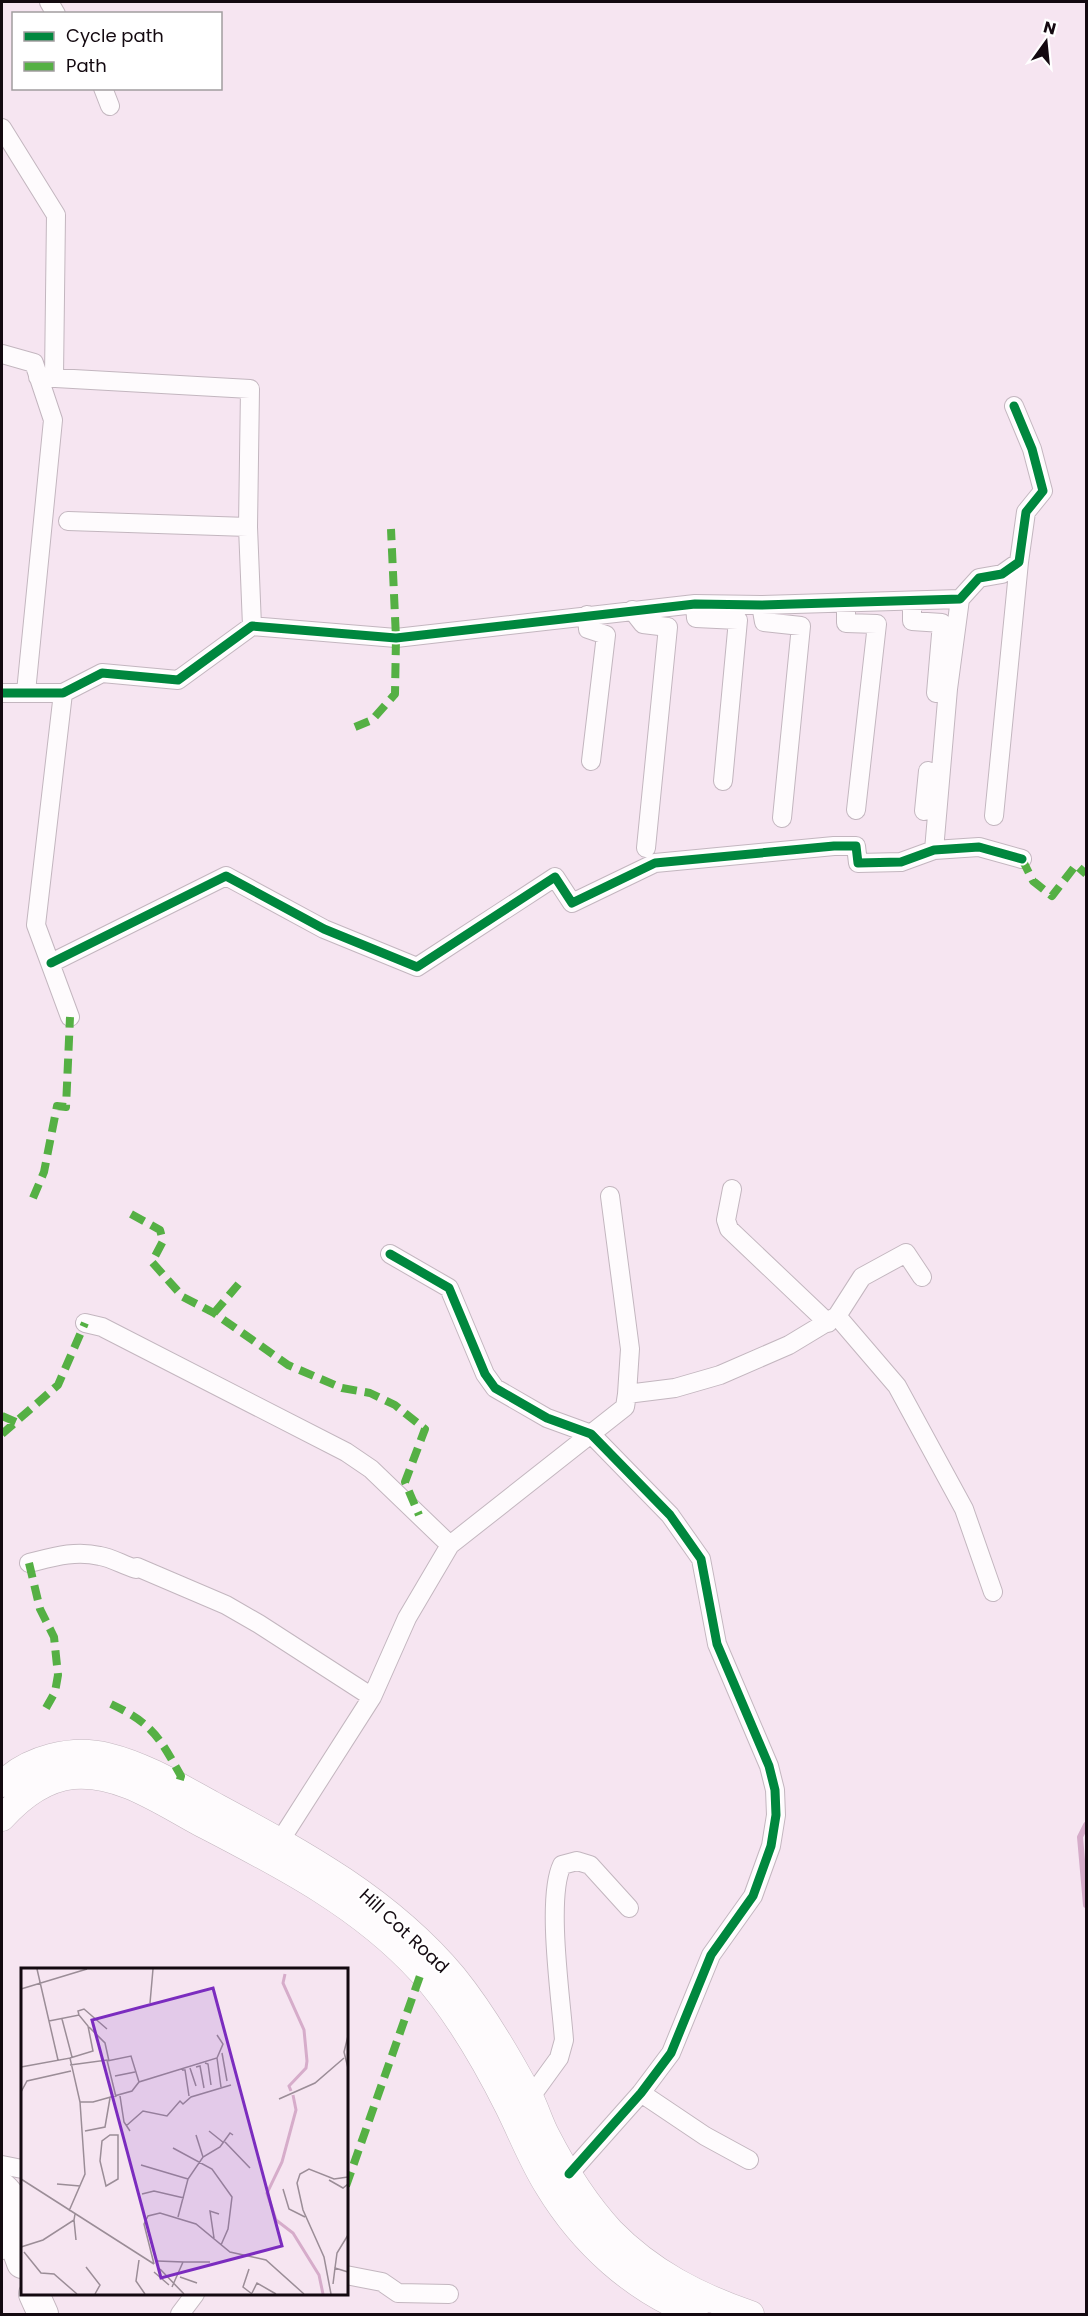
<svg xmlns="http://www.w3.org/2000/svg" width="1088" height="2316" font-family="Poppins,sans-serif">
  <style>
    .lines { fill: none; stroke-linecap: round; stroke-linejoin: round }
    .stream { stroke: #d6acca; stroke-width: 6 }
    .street-casing { stroke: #c3b6bf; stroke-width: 20 }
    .secondary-casing { stroke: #c3b6bf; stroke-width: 27 }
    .primary-casing { stroke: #c3b6bf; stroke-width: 32 }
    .street { stroke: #fefbfd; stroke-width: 18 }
    .secondary { stroke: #fefbfd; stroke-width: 26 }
    .primary { stroke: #fefbfd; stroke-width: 30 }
    .quiet { stroke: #55b044; stroke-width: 8; stroke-dasharray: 15 8; stroke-linecap: butt }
    .cycleway-casing { stroke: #fff; stroke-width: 13 }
    .cycleway { stroke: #00873e; stroke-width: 9 }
    .labels { text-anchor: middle; stroke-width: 4.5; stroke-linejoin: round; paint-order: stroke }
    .street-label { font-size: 18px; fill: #130910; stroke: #fff }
    .inset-river { fill: none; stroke: #d6acca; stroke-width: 3 }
    .inset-road { fill: none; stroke: #9b8d97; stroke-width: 1.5 }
    .view { fill: #7b2cbf; fill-opacity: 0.15; stroke: #7b2cbf; stroke-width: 3 }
    .inset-edge { fill: none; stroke: #130910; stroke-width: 3 }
  </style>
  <rect width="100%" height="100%" fill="#f6e5f1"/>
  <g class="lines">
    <!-- stream -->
    <path class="stream" d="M 1086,1825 L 1080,1837 L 1086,1905"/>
    <defs>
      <path id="street" d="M 49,2 L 56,14
        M 103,88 L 110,106
        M 2,128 L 56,215 L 54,377
        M 2,354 L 34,363 L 53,420 L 26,692
        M 38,377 L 250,389 L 248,527 L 252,626
        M 68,521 L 248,527
        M 912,601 L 912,621 L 942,623 L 936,693
        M 846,603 L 846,623 L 877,624 L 856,810
        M 695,604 L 696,618 L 738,620 L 723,781
        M 761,605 L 764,622 L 801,626 L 782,818
        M 632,610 L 643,624 L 668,627 L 646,848
        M 587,615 L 588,629 L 606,635 L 591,761
        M 2,693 L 63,693 L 102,673 L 178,680 L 252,626 L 396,638 L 695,604 L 761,605 L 960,599 L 979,578 L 1002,574 L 1019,562 L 1026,512 L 1043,491 L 1032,449 L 1014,406
        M 63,693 L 36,925 L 70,1017
        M 924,811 L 928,771
        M 994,816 L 1019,562
        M 934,850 L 948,689 L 960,599
        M 51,963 L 226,876 L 324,929 L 417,967 L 555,877 L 572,903 L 655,863 L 834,846 L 856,846 L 858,863 L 901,862 L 934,850 L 979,847 L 1022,859
        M 732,1189 L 726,1220 L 729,1229 L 828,1323
        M 610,1196 L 630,1349 L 627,1394
        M 390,1254 L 449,1288 L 485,1374 L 495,1388 L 547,1418 L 591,1434 L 670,1515 L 701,1559 L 717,1644 L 769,1766 L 775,1790 L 776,1815 L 771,1846 L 753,1896 L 711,1955 L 671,2053 L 641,2093 L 569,2174
        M 837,1316 L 897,1386 L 964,1509 L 993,1592
        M 85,1323 L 102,1327 L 346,1452 L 371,1469 L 450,1545
        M 29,1563 C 53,1557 75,1550 100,1556 C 112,1558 123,1565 136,1569 L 137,1567 L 226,1605 L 259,1624 L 372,1697
        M 280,1841 L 372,1697 L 407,1618 L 450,1545 L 625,1407 L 627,1394 L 675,1388 L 720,1375 L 789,1345 L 837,1316 L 862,1277 L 906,1253 L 922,1277
        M 641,2093 L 705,2136 L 749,2160
        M 530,2098 L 559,2058 L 564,2040 C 561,1999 546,1898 562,1865 L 577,1861 L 590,1865 L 629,1908
        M 2,2165 L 22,2169
        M 346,2275 L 382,2282 L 398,2293 L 449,2294
        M 180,2314 L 195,2294"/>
      <path id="secondary" d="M 2,1784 C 28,1758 72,1747 108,1756 C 145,1765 179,1786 212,1804 C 301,1852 388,1898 454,1977 C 483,2013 507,2054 529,2095 C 536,2108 540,2123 547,2136 C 564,2169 586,2204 611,2231 C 651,2272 698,2296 751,2314
        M 2,1818 C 21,1797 44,1779 73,1776 C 119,1772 161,1802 200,1823 C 279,1864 360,1905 421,1972 C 457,2012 484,2059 508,2107 C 521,2133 532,2162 548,2187 C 582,2243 633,2290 695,2314"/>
      <path id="primary" d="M 2,2188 C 20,2203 14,2228 2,2244
        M 11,2232 L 22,2263
        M 34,2294 L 43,2314"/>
    </defs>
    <!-- street casing -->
    <use href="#street" class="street-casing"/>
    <!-- secondary casing -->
    <use href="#secondary" class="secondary-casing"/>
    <!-- primary casing -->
    <use href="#primary" class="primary-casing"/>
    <!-- street -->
    <use href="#street" class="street"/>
    <!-- secondary -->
    <use href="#secondary" class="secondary"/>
    <!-- primary -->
    <use href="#primary" class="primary"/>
    <!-- quiet -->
    <path class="quiet" d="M 355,727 L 372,720 L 395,694 L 396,638 L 391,529
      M 1022,859 L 1033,881 L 1052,896 L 1076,865 L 1086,874
      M 33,1198 L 44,1172 L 57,1106 L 66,1107 L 70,1017
      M 131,1214 L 160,1230 L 163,1241 L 152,1262 L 183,1297 L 214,1313 L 288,1365 L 342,1388 L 370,1393 L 395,1405 L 425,1429 L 405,1482 L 419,1515
      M 214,1313 L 242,1280
      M 2,1416 L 16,1422
      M 2,1434 L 58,1385 L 85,1323
      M 29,1563 L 40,1609 L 54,1637 L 58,1675 L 55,1692 L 46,1708
      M 111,1704 C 153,1724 159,1737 181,1776 L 178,1786
      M 346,2186 L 421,1973"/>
    <defs>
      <path id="cycleway" d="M 2,693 L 63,693 L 102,673 L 178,680 L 252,626 L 396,638 L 695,604 L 761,605 L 960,599 L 979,578 L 1002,574 L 1019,562 L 1026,512 L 1043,491 L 1032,449 L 1014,406
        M 51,963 L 226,876 L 324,929 L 417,967 L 555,877 L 572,903 L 655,863 L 834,846 L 856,846 L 858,863 L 901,862 L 934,850 L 979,847 L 1022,859
        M 390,1254 L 449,1288 L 485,1374 L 495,1388 L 547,1418 L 591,1434 L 670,1515 L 701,1559 L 717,1644 L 769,1766 L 775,1790 L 776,1815 L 771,1846 L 753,1896 L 711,1955 L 671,2053 L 641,2093 L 569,2174"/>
    </defs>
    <!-- cycleway casing -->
    <use href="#cycleway" class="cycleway-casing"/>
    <!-- cycleway -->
    <use href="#cycleway" class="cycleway"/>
  </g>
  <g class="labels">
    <!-- street labels -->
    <g class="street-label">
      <text transform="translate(404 1931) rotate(43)" y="6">Hill Cot Road</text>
    </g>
  </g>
  <!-- overview -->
  <g transform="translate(21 1968)">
    <rect width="327" height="327" fill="#f6e5f1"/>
    <path class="inset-river" d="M 264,6 L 262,15 L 283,62 L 286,93 L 285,100 L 268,118 L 270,123M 272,127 L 275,142 L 261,194 L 246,225 L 255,252 L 272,265 L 298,307 L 302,326"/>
    <path class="inset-road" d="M 16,1 L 37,92M 0,21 L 66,1M 129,35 L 132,1M 58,47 L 57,43 L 63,41 L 86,61M 41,51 L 51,89M 28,53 L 58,47 L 67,58 L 72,83 L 49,90M 68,59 L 84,75 L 88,93M 327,68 L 323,84 L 327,100M 201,85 L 206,113M 196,90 L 200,119M 86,93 L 110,88 L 118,114M 184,95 L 187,96 L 190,117M 49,97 L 86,92 L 95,129M 0,99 L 49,90 L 59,134 L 72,134 L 111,123 L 118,114 L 196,90 L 202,76 L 196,67M 175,99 L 179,98 L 183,120M 169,100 L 175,118M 161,102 L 164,102 L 168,128M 94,108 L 114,104M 0,124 L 6,113 L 50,103M 99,128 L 103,154 L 109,163M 258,131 L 294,115 L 323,90M 105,158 L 122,143 L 146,148 L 159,133 L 162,136 L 170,129 L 210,117M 64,163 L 84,159 L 89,130M 188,163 L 203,175M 89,167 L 97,167 L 97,211 L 85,218 L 79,193 L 81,173 ZM 175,167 L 182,189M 204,174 L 229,200M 152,180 L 191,201 L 211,229 L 207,261 L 200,277M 120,197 L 167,211M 0,211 L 133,296M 308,212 L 322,220 L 327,216M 36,216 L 59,218M 262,221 L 268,241 L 284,249M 121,226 L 133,223 L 163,230M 48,243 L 64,206 L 59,134M 157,249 L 167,211 L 182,189 L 199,179 L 209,165 L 212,167M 53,252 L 55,272M 193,270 L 189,243 L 198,246M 0,279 L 22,272 L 53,252 L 54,246M 3,284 L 20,305 L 33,306 L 56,326M 118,292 L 115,313 L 124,326M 136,293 L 162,294 L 151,319M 162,294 L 189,294M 133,296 L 123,256 L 127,248 L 139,245 L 175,256 L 209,284 L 245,292 L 283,326M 65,299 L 79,317 L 74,326M 314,300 L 316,285 L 327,267M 139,301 L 163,326M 228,301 L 222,319 L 231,326M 133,304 L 148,317M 159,309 L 176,315M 312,316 L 314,300 L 327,304M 231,325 L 236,315 L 255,326M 310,326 L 303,289 L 282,242 L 276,215 L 279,206 L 288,201 L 313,211 L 327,209"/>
    <path class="view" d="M 192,20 L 261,278 L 140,310 L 71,52 Z"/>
    <rect width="327" height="327" class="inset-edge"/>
  </g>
  <!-- border -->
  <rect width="1088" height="2316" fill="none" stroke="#130910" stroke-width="6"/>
  <!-- legend -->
  <rect x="12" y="12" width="210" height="78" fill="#ffffff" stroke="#a19d9f" stroke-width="1.5"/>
  <rect x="24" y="32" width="30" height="9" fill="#00873e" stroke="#a19d9f" stroke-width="1.5"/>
  <text x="66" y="42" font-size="18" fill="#130910">Cycle path</text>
  <rect x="24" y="62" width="30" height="9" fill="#55b044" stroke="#a19d9f" stroke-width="1.5"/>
  <text x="66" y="72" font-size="18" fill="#130910">Path</text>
  <!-- north arrow -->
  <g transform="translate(1046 42) rotate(15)" stroke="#ffffff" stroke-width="4.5" paint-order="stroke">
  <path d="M0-4.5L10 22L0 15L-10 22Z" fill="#130910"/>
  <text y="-9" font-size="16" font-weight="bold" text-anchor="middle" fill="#130910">N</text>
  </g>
</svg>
